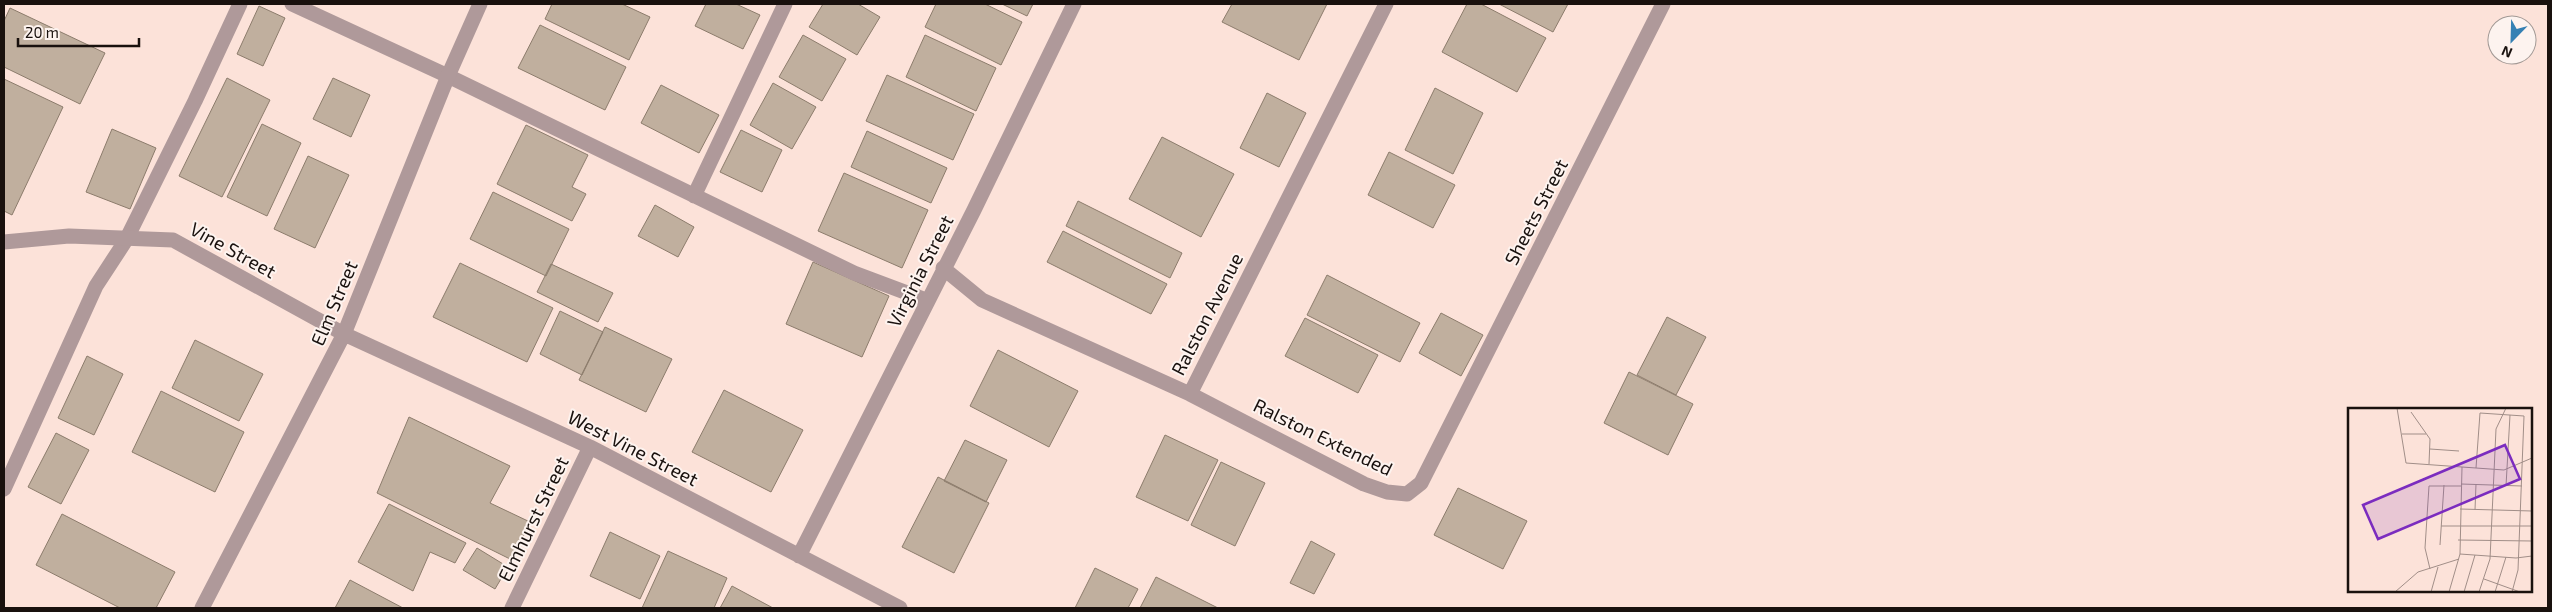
<svg xmlns="http://www.w3.org/2000/svg" width="2552" height="612" font-family="'Exo 2',sans-serif">
  <style>
    .building { fill: #c0af9e; stroke: #8c7c6c }
    .lines { fill: none; stroke-linecap: round; stroke-linejoin: round }
    .service { stroke: #af999a; stroke-width: 15 }
    .minor { stroke: #af999a; stroke-width: 15 }
    .labels { text-anchor: middle; stroke-width: 4; stroke-linejoin: round; paint-order: stroke }
    .street-label { font-size: 19px; fill: #19110e; stroke: #fdf3ef }
    .inset-road { fill: none; stroke: #a18e88; stroke-width: 1 }
    .view { fill: #7b2cbf; fill-opacity: 0.15; stroke: #7b2cbf; stroke-width: 2.5 }
    .inset-edge { fill: none; stroke: #19110e; stroke-width: 2.5 }
  </style>
  <rect width="100%" height="100%" fill="#fce2d9"/>
  <!-- building -->
  <path class="building" d="M 552,4 L 622,4 L 650,17 L 629,60 L 545,19 Z
    M 706,4 L 736,4 L 760,15 L 743,49 L 695,26 Z
    M 823,4 L 858,4 L 880,17 L 857,55 L 809,27 Z
    M 936,4 L 985,4 L 1022,22 L 1001,65 L 925,27 Z
    M 1002,4 L 1033,4 L 1027,16 Z
    M 1232,4 L 1327,4 L 1299,60 L 1222,22 Z
    M 1467,4 L 1481,4 L 1546,38 L 1517,92 L 1442,52 Z
    M 1499,4 L 1568,4 L 1553,32 Z
    M 259,6 L 285,18 L 263,66 L 237,54 Z
    M 10,8 L 105,53 L 80,104 L 4,67 L 4,21 Z
    M 540,25 L 626,67 L 605,110 L 518,68 Z
    M 803,35 L 846,59 L 822,101 L 779,77 Z
    M 925,35 L 996,68 L 976,111 L 906,77 Z
    M 887,75 L 974,114 L 953,160 L 866,121 Z
    M 227,78 L 270,100 L 222,197 L 179,176 Z
    M 333,78 L 370,95 L 351,137 L 313,119 Z
    M 4,79 L 63,107 L 12,215 L 4,211 Z
    M 773,83 L 816,107 L 792,149 L 750,125 Z
    M 661,85 L 719,115 L 699,153 L 641,123 Z
    M 1435,88 L 1483,113 L 1453,174 L 1405,150 Z
    M 1267,93 L 1306,113 L 1279,167 L 1240,148 Z
    M 262,124 L 301,143 L 267,216 L 227,197 Z
    M 526,125 L 588,155 L 572,187 L 586,194 L 572,221 L 497,184 Z
    M 112,129 L 156,148 L 130,209 L 86,192 Z
    M 741,130 L 782,150 L 762,192 L 720,172 Z
    M 867,131 L 947,168 L 931,203 L 851,167 Z
    M 1162,137 L 1234,174 L 1201,237 L 1129,199 Z
    M 1389,152 L 1455,185 L 1433,228 L 1368,195 Z
    M 308,156 L 349,175 L 315,248 L 274,229 Z
    M 844,173 L 928,210 L 902,268 L 818,231 Z
    M 493,192 L 569,229 L 546,276 L 470,239 Z
    M 1078,201 L 1182,253 L 1170,278 L 1066,226 Z
    M 655,205 L 694,227 L 678,257 L 638,236 Z
    M 1063,231 L 1167,284 L 1151,314 L 1047,262 Z
    M 813,262 L 889,296 L 862,357 L 786,324 Z
    M 460,263 L 553,308 L 527,362 L 433,317 Z
    M 551,264 L 613,293 L 598,322 L 537,292 Z
    M 1327,275 L 1420,323 L 1400,362 L 1307,315 Z
    M 560,311 L 603,332 L 582,375 L 540,354 Z
    M 1441,313 L 1483,335 L 1461,376 L 1419,353 Z
    M 1667,317 L 1706,337 L 1676,395 L 1637,375 Z
    M 1305,318 L 1378,355 L 1358,393 L 1285,356 Z
    M 605,327 L 672,359 L 646,412 L 579,380 Z
    M 195,340 L 263,374 L 239,421 L 172,388 Z
    M 998,350 L 1078,391 L 1049,447 L 970,406 Z
    M 87,356 L 123,374 L 94,435 L 58,418 Z
    M 1629,372 L 1693,404 L 1668,455 L 1604,423 Z
    M 724,390 L 803,430 L 771,492 L 692,452 Z
    M 161,391 L 244,432 L 215,492 L 132,452 Z
    M 409,417 L 510,466 L 490,503 L 530,522 L 512,560 L 377,493 Z
    M 56,433 L 89,450 L 61,504 L 28,487 Z
    M 1165,435 L 1218,460 L 1188,521 L 1136,497 Z
    M 965,440 L 1007,460 L 986,502 L 944,481 Z
    M 1221,462 L 1265,483 L 1235,546 L 1191,525 Z
    M 938,477 L 989,503 L 954,573 L 902,547 Z
    M 1458,488 L 1527,521 L 1503,569 L 1434,535 Z
    M 389,504 L 466,543 L 455,563 L 430,552 L 413,591 L 358,562 Z
    M 62,514 L 175,572 L 156,608 L 120,608 L 36,565 Z
    M 610,532 L 660,556 L 640,599 L 590,576 Z
    M 1311,541 L 1335,554 L 1314,594 L 1290,583 Z
    M 477,548 L 508,567 L 495,589 L 463,570 Z
    M 668,551 L 727,578 L 714,608 L 642,608 Z
    M 1095,568 L 1138,589 L 1128,608 L 1075,608 Z
    M 1156,577 L 1218,608 L 1140,608 Z
    M 350,580 L 403,608 L 335,608 Z
    M 732,586 L 773,608 L 720,608 Z"/>
  <g class="lines">
    <!-- service -->
    <path class="service" d="M 292,4 L 448,76 L 854,273 L 926,300
      M 694,196 L 785,4
      M 4,489 L 96,286 L 126,240 L 195,101 L 240,4"/>
    <!-- minor -->
    <path class="minor" d="M 4,242 L 69,236 L 173,240 L 344,334 L 590,447 L 900,608
      M 943,268 L 982,300 L 1190,394 L 1364,484 L 1387,492 L 1407,494 L 1421,483 L 1663,4
      M 1190,394 L 1386,4
      M 799,556 L 974,210 L 1074,4
      M 202,608 L 344,334 L 448,76 L 480,4
      M 512,608 L 590,447"/>
  </g>
  <g class="labels">
    <!-- street labels -->
    <g class="street-label">
      <text transform="translate(1536 212) rotate(-63)" y="7">Sheets Street</text>
      <text transform="translate(233 250) rotate(29)" y="7">Vine Street</text>
      <text transform="translate(920 271) rotate(-63)" y="7">Virginia Street</text>
      <text transform="translate(334 303) rotate(-67)" y="7">Elm Street</text>
      <text transform="translate(1207 314) rotate(-63)" y="7">Ralston Avenue</text>
      <text transform="translate(1323 437) rotate(26)" y="7">Ralston Extended</text>
      <text transform="translate(633 448) rotate(27)" y="7">West Vine Street</text>
      <text transform="translate(533 519) rotate(-64)" y="7">Elmhurst Street</text>
    </g>
  </g>
  <!-- overview -->
  <g transform="translate(2348 408)">
    <rect width="184" height="184" fill="#fce2d9"/>
    <path class="inset-road" d="M 49,0 L 58,55 L 156,62 L 184,50M 63,4 L 82,31 L 81,56M 54,26 L 78,26M 82,41 L 111,43M 128,60 L 132,5 L 176,8 L 170,162 L 164,184M 113,76 L 174,78M 158,78 L 162,7M 112,101 L 184,103M 127,102 L 128,76M 93,118 L 184,118M 110,132 L 184,133M 92,137 L 96,77M 112,146 L 168,150 L 184,148M 82,161 L 77,140 L 81,78 L 113,78M 136,171 L 172,184M 47,184 L 70,164 L 111,151M 83,184 L 90,159M 101,184 L 112,146 L 114,59M 116,184 L 127,147M 131,184 L 142,151 L 148,21 L 158,0M 147,184 L 158,149"/>
    <path class="view" d="M 157,37 L 172,71 L 30,131 L 15,97 Z"/>
    <rect width="184" height="184" class="inset-edge"/>
  </g>
  <!-- border -->
  <rect width="2552" height="612" fill="none" stroke="#19110e" stroke-width="10"/>
  <!-- north arrow -->
  <g transform="translate(2512 40) rotate(203)"><circle r="24" fill="#fdf3ef" stroke="#a29995"/>
  <path d="M0-4L9 19L0 12L-9 19Z" fill="#3581b4"/>
  <text y="-8" font-size="14" font-weight="bold" text-anchor="middle" fill="#19110e">N</text>
  </g>
  <!-- scale -->
  <path d="M18 38v8h121v-8" fill="none" stroke="#19110e" stroke-width="2.5"/>
  <text x="25" y="38" font-size="15" fill="#19110e" stroke="#fdf3ef" stroke-width="4" paint-order="stroke">20 m</text>
</svg>
